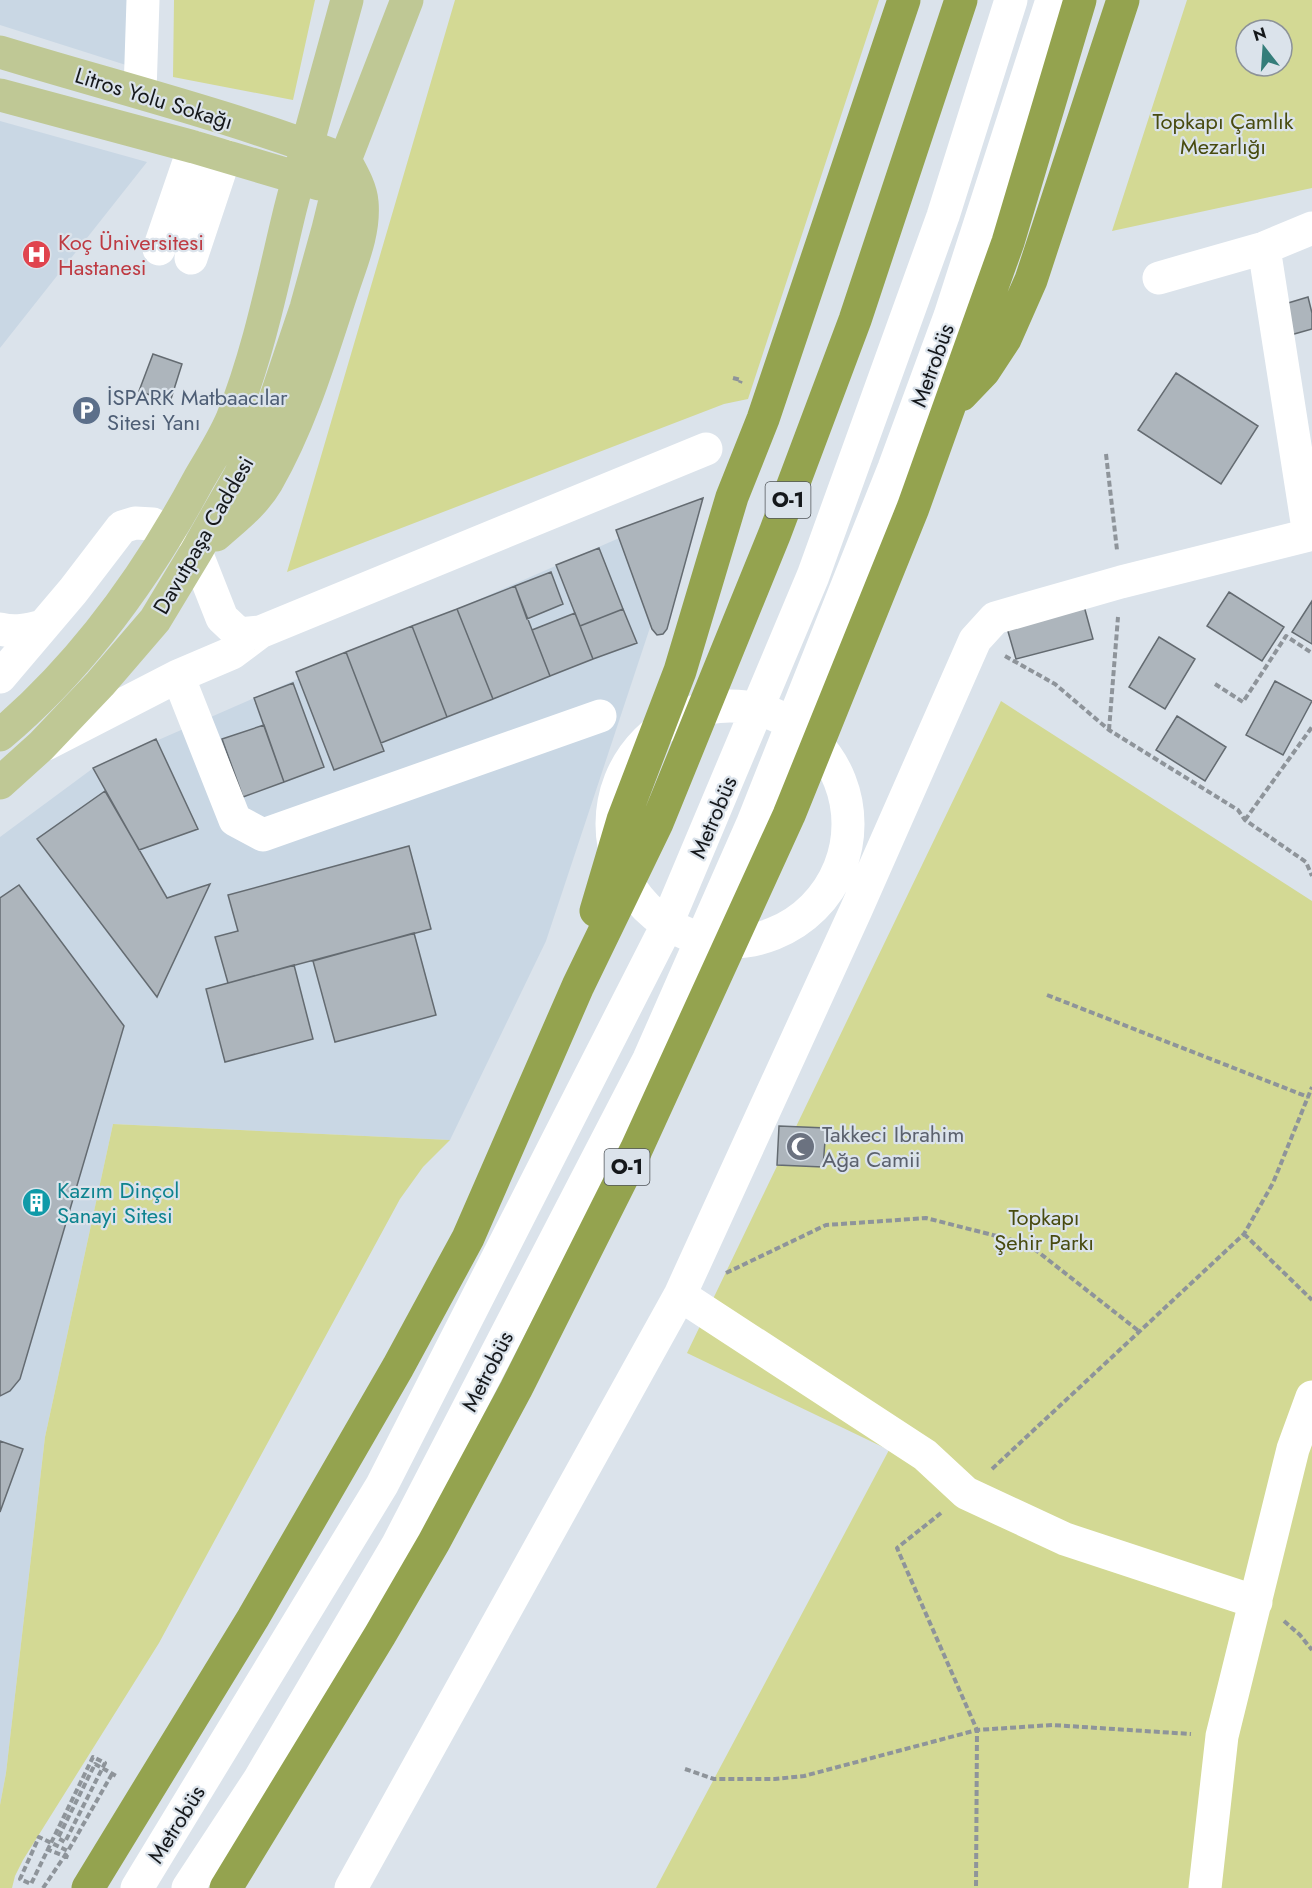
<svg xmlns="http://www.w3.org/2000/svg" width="1312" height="1888" font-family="Jost,sans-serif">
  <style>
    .built { fill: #c9d7e4 }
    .green { fill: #d3d994; fill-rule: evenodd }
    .building { fill: #adb5bc; stroke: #646b71; stroke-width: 1.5 }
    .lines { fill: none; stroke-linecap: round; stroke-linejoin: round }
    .path { stroke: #8e949a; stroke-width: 4; stroke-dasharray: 6 3; stroke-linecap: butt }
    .minor { stroke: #fff; stroke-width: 33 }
    .major { stroke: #bfc895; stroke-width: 33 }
    .highway { stroke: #94a34f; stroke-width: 33 }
    .labels { text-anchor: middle; stroke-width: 4.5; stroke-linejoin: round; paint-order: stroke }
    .shield { fill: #dbe3eb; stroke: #505559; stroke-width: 1.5 }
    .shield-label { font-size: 21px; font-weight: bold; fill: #15181b }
    .street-label { font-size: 22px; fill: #15181b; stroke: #dbe3eb }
    .park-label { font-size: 22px; fill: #484b0f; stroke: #dbe3eb }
    .health-label { font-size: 22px; fill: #be3a42; stroke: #dbe3eb; text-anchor: start }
    .service-label { font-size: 22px; fill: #4e5e75; stroke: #dbe3eb; text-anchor: start }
    .worship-label { font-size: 22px; fill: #5b616d; stroke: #dbe3eb; text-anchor: start }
    .culture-label { font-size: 22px; fill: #0d838f; stroke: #dbe3eb; text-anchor: start }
  </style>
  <rect width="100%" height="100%" fill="#dbe3eb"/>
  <!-- built -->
  <path class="built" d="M 0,0 L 127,0 L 126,65 L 0,25 Z
    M 0,121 L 147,162 L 0,348 Z
    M 690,507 L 546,941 L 450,1140 L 113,1124 L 45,1437 L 6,1773 L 0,1805 L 0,837 L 92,769 Z"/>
  <!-- green -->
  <path class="green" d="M 174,0 L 315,0 L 293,100 L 173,77 Z
    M 455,0 L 879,0 L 748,399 L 724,404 L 287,572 Z
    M 1187,0 L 1312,0 L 1312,188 L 1112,231 ZM 1246,30 L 1282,30 L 1282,66 L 1246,66 Z
    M 1001,701 L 1312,901 L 1312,1888 L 656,1888 L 889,1450 L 687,1353 Z
    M 113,1124 L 450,1140 L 423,1167 L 400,1199 L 159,1643 L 23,1860 L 15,1876 L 12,1888 L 0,1888 L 0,1805 L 6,1773 L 45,1437 Z"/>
  <!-- building -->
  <path class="building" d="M 1308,297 L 1312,313 L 1312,329 L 1287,336 L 1278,306 Z
    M 153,354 L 182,364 L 170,402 L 139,391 Z
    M 1176,373 L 1258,426 L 1221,484 L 1138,430 Z
    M 703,498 L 667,629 L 663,634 L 657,635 L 652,629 L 616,530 Z
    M 599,548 L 623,609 L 580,626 L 556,565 Z
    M 551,572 L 563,604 L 527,619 L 515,586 Z
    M 515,586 L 550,676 L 493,699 L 457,609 Z
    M 1229,592 L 1284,627 L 1262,661 L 1207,626 Z
    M 1312,601 L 1312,644 L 1292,632 Z
    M 1084,606 L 1093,639 L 1016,659 L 1007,628 Z
    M 457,609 L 493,699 L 447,717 L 412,626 Z
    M 623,609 L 637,643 L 593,659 L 580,626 Z
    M 575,613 L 593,659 L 550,676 L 532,630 Z
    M 412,626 L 447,717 L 381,743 L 346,652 Z
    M 1159,637 L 1195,659 L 1165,709 L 1129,687 Z
    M 346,652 L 384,751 L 334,770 L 296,672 Z
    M 1275,681 L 1312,701 L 1283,755 L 1246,735 Z
    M 293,683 L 324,767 L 284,782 L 254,698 Z
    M 1177,716 L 1226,747 L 1205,781 L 1156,750 Z
    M 264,725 L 284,782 L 243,797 L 222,739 Z
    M 156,739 L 198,829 L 139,850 L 93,768 Z
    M 105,791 L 167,898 L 210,884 L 157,997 L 37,839 Z
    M 409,846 L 431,929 L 228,983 L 215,937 L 238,931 L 228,895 Z
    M 19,885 L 124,1026 L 20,1379 L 10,1391 L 0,1396 L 0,898 Z
    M 414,933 L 436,1015 L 335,1042 L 313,961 Z
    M 294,965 L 313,1039 L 225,1062 L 206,989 Z
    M 779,1126 L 826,1128 L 823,1167 L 777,1165 Z
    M 0,1441 L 23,1449 L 0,1512 Z"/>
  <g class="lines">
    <!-- path -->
    <path class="path" d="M 733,378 L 741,380 L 740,383
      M 1106,454 L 1117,550
      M 1005,656 L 1055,684 L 1109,730 L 1238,810 L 1245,820 L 1306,862 L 1312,876
      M 1215,684 L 1243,702 L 1286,636 L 1312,653
      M 1109,730 L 1118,617
      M 1245,820 L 1312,727
      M 1047,995 L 1308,1097
      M 1244,1234 L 1312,1300
      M 726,1273 L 826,1225 L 926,1218 L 1028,1244 L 1140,1332
      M 992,1469 L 1244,1234 L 1273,1183 L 1312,1087
      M 941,1513 L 897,1548 L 977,1730 L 976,1888
      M 1284,1621 L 1300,1635 L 1312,1650
      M 685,1769 L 714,1779 L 775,1779 L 804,1776 L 977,1730 L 1052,1725 L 1191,1734
      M 112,1774 L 68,1851 L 39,1837 L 20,1879 L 31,1884 L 93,1757 L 105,1763 L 65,1842 L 58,1838 L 95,1764 L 118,1777
      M 46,1849 L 70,1858
      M 43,1888 L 68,1851"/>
    <!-- minor -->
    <path class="minor" d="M 140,92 L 143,0
      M 159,249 L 194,147
      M 191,258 L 225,156
      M 1159,278 L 1264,248 L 1312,228
      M 196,552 L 222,618 L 239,634 L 260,632
      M 0,629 C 15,633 28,630 43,626
      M 178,676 L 235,820 L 263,835 L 600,716
      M 0,677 L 73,591 L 122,527 L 135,523 L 153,524 L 170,533
      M612 824a118 118 0 1 1 236 0a118 118 0 1 1-236 0Z
      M 46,744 L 178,676 L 232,653 L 260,632 L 706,449
      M 680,1295 L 925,1455 L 966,1493 L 1065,1539 L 1256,1602
      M 137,1888 L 382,1485 L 662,935 L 813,576 L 943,216 L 1011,0
      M 188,1888 L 259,1780 L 398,1544 L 649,1059 L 752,825 L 894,468 L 950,316 L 1052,0
      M 351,1888 L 680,1295 L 856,910 L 975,640 L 995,618 L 1121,582 L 1309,535 L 1264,248
      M 1205,1888 L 1222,1736 L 1293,1449 L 1312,1397"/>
    <!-- major -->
    <path class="major" d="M 0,52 C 115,87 232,116 345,160 C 352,173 361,188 362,202 C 365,232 351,263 342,291 C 321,355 301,423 267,482 C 254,504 235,518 216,535
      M 0,95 L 194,147 L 319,184
      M 0,735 C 83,665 148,574 199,479 C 210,460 223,440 232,419 C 259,352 273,280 290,210 C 308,140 328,70 347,0
      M 0,783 L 41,746 L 100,684 L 155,620 L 196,552 L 239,477 L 274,403 L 306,308 L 328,229 L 345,160 L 407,0"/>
    <!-- highway -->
    <path class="highway" d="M 961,395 L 984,371 L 1005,339 L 1031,280 L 1123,0
      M 596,911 L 623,820 L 680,671 L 732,497 L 763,419 L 904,0
      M 88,1888 L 253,1618 L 398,1367 L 468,1238 L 578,986 L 657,823 L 775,533 L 855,320 L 961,0
      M 226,1888 L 380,1635 L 434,1542 L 516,1389 L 636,1150 L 789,815 L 913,508 L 1008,242 L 1080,0"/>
  </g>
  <!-- icons -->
  <defs>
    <symbol id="hospital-disc" viewBox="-11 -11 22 22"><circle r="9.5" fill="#e0444e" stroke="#dbe3eb"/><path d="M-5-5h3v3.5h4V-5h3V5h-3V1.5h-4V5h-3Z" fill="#fff"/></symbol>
    <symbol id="parking-disc" viewBox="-11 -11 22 22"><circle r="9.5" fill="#5c6f8a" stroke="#dbe3eb"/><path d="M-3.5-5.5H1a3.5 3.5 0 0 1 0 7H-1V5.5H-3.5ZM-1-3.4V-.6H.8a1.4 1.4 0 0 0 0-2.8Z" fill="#fff"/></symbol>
    <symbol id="mosque-disc" viewBox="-11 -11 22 22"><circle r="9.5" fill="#6b7280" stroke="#dbe3eb"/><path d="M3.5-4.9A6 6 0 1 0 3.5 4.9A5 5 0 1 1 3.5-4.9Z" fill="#fff"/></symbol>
    <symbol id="building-disc" viewBox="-11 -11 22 22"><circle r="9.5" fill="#0f9aa8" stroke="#dbe3eb"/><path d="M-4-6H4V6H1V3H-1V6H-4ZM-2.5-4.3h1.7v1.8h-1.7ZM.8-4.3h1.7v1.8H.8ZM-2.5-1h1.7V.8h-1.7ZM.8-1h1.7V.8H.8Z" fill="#fff"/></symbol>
  </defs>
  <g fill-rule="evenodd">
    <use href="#hospital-disc" x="20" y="238" width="33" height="33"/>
    <use href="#parking-disc" x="70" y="394" width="33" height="33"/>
    <use href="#mosque-disc" x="784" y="1130" width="33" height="33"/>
    <use href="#building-disc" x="20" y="1186" width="33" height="33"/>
  </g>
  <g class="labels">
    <!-- shield labels -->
    <g class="shield">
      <rect x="765.5" y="482" width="45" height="36" rx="4.5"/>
      <rect x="604.5" y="1149" width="45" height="36" rx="4.5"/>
    </g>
    <g class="shield-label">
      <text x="788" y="507">O-1</text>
      <text x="627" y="1174">O-1</text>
    </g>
    <!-- street labels -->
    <g class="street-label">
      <text transform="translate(154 98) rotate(17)" y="8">Litros Yolu Sokağı</text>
      <text transform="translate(932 365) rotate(-70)" y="8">Metrobüs</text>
      <text transform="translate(203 535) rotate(-60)" y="8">Davutpaşa Caddesi</text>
      <text transform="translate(713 817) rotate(-67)" y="8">Metrobüs</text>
      <text transform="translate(487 1371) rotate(-63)" y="8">Metrobüs</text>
      <text transform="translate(176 1824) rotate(-58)" y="8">Metrobüs</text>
    </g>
    <!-- park labels -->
    <g class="park-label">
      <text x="1223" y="129">Topkapı Çamlık<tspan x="1223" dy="25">Mezarlığı</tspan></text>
      <text x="1044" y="1225">Topkapı<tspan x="1044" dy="25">Şehir Parkı</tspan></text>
    </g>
    <!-- health labels -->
    <g class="health-label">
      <text x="58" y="250">Koç Üniversitesi<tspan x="58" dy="25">Hastanesi</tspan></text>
    </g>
    <!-- service labels -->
    <g class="service-label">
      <text x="107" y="405">İSPARK Matbaacılar<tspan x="107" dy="25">Sitesi Yanı</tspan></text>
    </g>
    <!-- worship labels -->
    <g class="worship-label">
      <text x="822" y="1142">Takkeci Ibrahim<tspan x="822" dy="25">Ağa Camii</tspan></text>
    </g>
    <!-- culture labels -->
    <g class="culture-label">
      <text x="57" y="1198">Kazım Dinçol<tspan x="57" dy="25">Sanayi Sitesi</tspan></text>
    </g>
  </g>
  <!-- north arrow -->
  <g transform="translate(1264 48) rotate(343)"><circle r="28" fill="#dbe3eb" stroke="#8c9298" stroke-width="1.5"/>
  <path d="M0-4.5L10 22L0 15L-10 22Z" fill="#347d7a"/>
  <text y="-9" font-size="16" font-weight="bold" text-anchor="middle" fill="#15181b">N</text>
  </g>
</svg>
